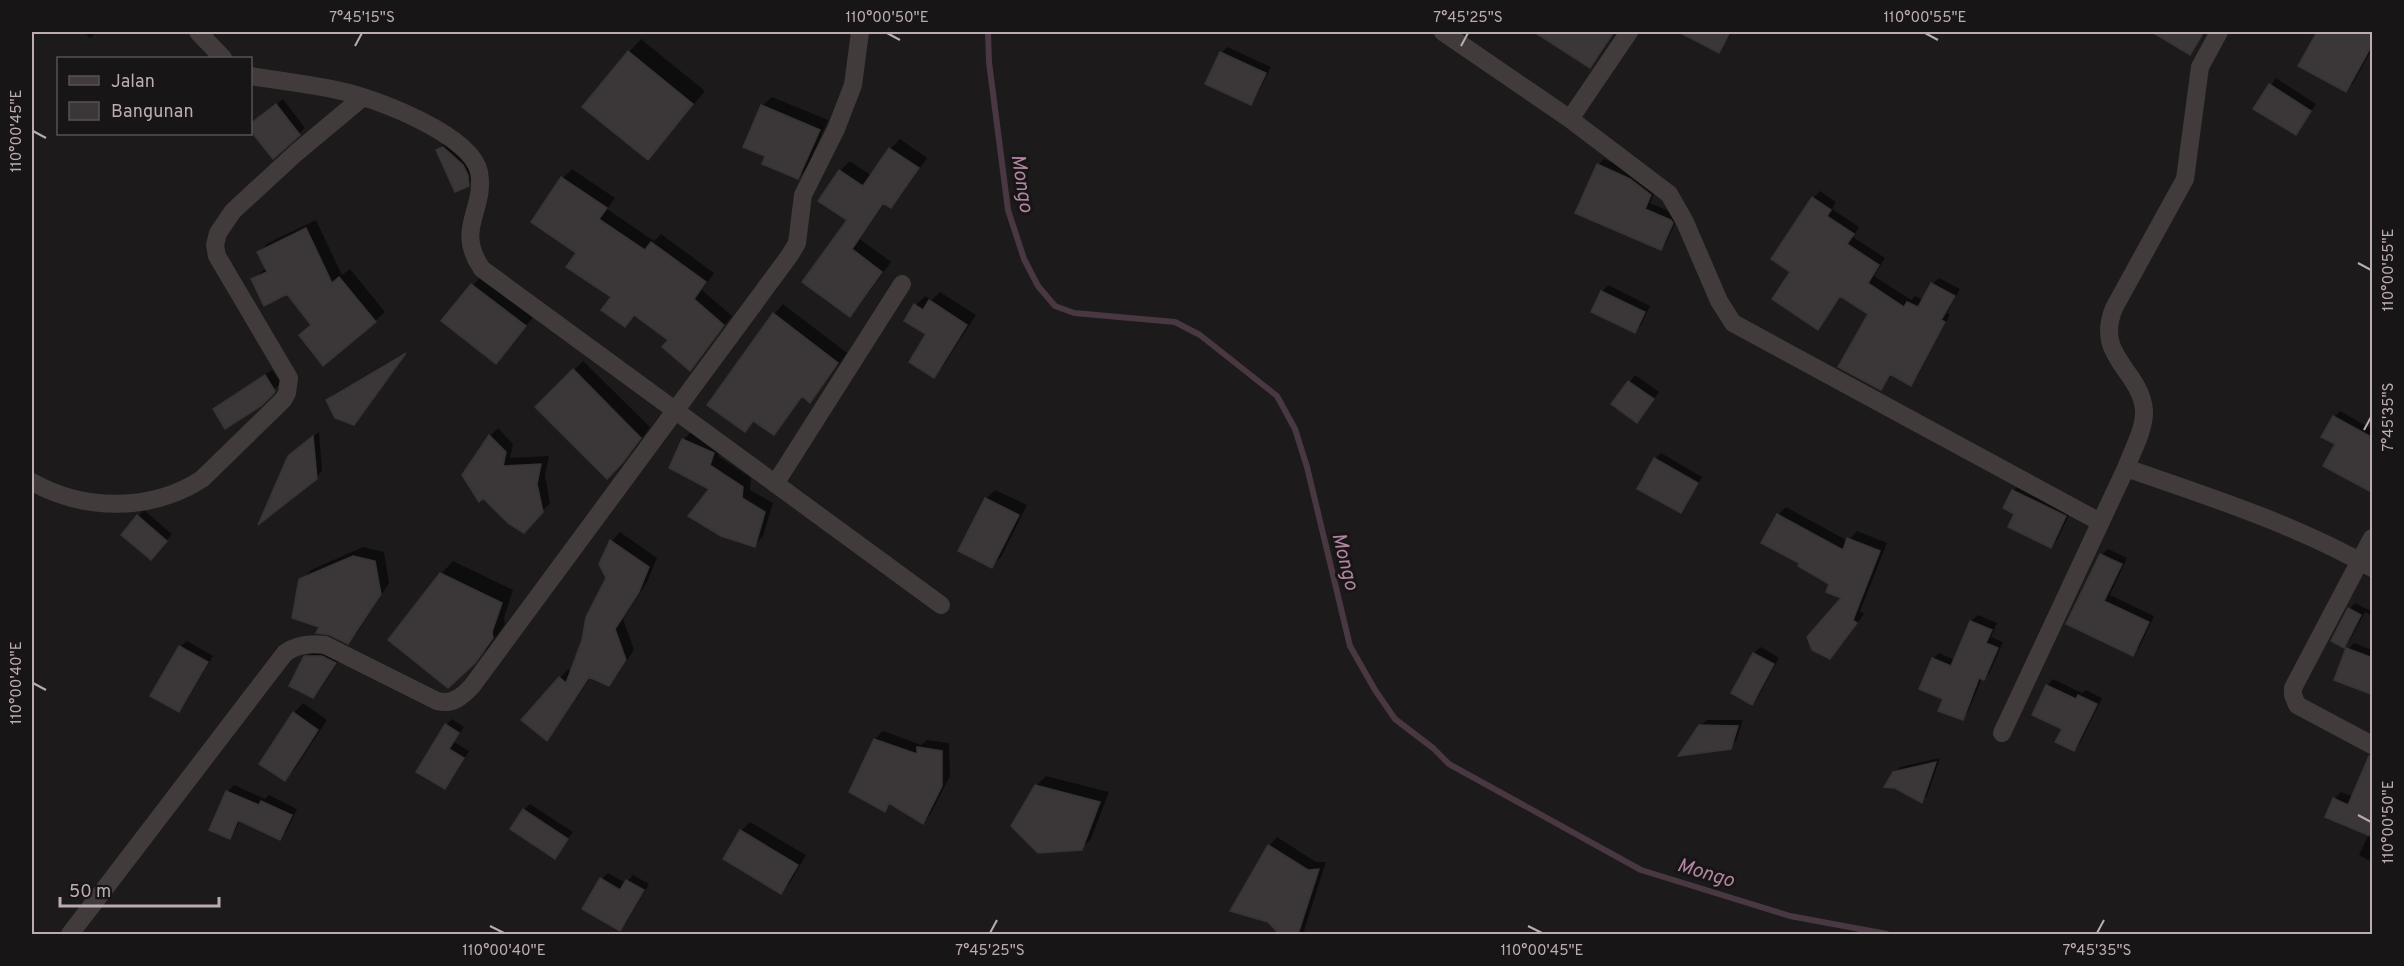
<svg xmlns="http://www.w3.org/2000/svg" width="2404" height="966" font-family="Overpass,sans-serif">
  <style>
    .shadow { fill: #0007 }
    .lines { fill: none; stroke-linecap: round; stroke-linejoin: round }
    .stream { stroke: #493742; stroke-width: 6 }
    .building { fill: #3b3738; stroke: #383434; stroke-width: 1.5 }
    .street { stroke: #413b3c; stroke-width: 18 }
    .ticks { fill: none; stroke: #bbacb2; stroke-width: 2 }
    .labels { text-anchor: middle; stroke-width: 6; stroke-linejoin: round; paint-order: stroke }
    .water-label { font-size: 20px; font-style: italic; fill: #b485a2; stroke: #171515 }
    .neatline { fill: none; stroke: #bbacb2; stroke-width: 2 }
    .ticks-label { font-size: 15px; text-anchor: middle; fill: #bbacb2 }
  </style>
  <rect width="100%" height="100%" fill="#1c1a1a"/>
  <!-- shadow -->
  <path class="shadow" d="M 84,32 L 97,32 L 90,38 Z
    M 1537,32 L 1615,32 L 1598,58 L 1590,66 Z
    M 1698,32 L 1697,32 L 1732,32 L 1719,51 Z
    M 2157,32 L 2206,32 L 2190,53 Z
    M 2319,32 L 2372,32 L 2372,49 L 2353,83 L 2346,90 L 2300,66 Z
    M 641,39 L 705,91 L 648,158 L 629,52 Z
    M 1227,47 L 1271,67 L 1256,97 L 1250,103 L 1221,53 Z
    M 2276,78 L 2316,104 L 2296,133 L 2255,108 Z
    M 772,97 L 828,120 L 807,168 L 798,178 L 767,156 L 762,106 Z
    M 283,99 L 305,128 L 299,134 L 255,121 Z
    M 900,139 L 927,158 L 900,197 L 891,206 L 885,202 L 860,239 L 891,262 L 859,306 L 850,315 L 849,220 L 820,200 L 840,171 L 850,161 L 872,176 L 890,149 Z
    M 443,144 L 469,159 L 474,178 L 468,185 L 437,151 Z
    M 1604,159 L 1636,173 L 1656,189 L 1650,203 L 1676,214 L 1678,217 L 1666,243 L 1661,249 L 1598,165 Z
    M 572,169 L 615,198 L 607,209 L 654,241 L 661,234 L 714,273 L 702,290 L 732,316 L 690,369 L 670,340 L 635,314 L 625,325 L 613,297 L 578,252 L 533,222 L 563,178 Z
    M 1820,191 L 1836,202 L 1832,209 L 1859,227 L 1853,237 L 1885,258 L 1874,276 L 1911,300 L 1915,296 L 1923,300 L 1932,284 L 1939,278 L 1960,289 L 1947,313 L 1950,315 L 1917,377 L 1911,384 L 1892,374 L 1880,388 L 1870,314 L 1842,296 L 1818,328 L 1792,271 L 1813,198 Z
    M 316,220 L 342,275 L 350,269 L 385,312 L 375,321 L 312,324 L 287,292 L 253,279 L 266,268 L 259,252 L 268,243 Z
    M 482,275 L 534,316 L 496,362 L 443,321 Z
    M 1608,285 L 1650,306 L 1641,325 L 1635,331 L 1602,292 Z
    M 940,292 L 976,315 L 943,366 L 933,376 L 928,334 L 916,305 L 925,296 L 932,300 Z
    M 783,304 L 847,353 L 819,391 L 810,401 L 803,395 L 773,433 L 754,420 L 745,430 L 774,314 Z
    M 407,351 L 354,423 L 328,400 L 334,394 Z
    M 583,361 L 650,427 L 633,451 L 607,477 L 537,407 Z
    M 272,370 L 281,383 L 260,404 L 215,409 Z
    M 1635,375 L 1659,392 L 1643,415 L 1613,404 Z
    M 2340,411 L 2372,429 L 2372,491 L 2337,444 L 2334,417 Z
    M 498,428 L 513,444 L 510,458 L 549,456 L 545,475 L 550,503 L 523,531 L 464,475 L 490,436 Z
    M 692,431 L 722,445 L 718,456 L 751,478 L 750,490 L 773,503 L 763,536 L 755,545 L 711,488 L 671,467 L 683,440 Z
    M 319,432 L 322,471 L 316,478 L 296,450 Z
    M 1661,453 L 1702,477 L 1686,506 L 1681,511 L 1655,459 Z
    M 2019,485 L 2071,511 L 2057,540 L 2051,546 L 2016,513 L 2013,491 Z
    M 995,490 L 1027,505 L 1001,557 L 992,566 L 986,499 Z
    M 1786,507 L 1848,541 L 1857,531 L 1887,543 L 1860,611 L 1864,614 L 1838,649 L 1844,598 L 1831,583 L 1801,563 L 1778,515 Z
    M 144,510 L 172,534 L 157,552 L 138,516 Z
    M 620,532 L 657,558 L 647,582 L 623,619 L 634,650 L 617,676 L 608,684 L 591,677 L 555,730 L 547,739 L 523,720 L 568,669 L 572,672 L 608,578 L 601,564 L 612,541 Z
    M 363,547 L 384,552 L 389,583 L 357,633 L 348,642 L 321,627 L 301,580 L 311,570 Z
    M 2108,549 L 2127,558 L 2110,595 L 2154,616 L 2139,648 L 2132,654 L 2068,623 L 2101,555 Z
    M 453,561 L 513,590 L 504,618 L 505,624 L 488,648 L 474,661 L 441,574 Z
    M 2355,603 L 2369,610 L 2372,604 L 2372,616 L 2365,612 L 2350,640 L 2344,646 L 2349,609 Z
    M 1978,615 L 1997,623 L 1991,637 L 2003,642 L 1990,672 L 1984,679 L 1982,678 L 1968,712 L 1962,718 L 1945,698 L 1933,659 L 1939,653 L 1955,660 L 1971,621 Z
    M 187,641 L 213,656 L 185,704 L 179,711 L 152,695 L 180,647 Z
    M 2354,643 L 2372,650 L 2372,694 L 2336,679 L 2348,649 Z
    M 316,647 L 344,653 L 322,687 L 313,697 L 306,657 Z
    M 1761,647 L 1779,658 L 1758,697 L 1751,703 L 1733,693 L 1754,653 Z
    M 2053,679 L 2082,693 L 2086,690 L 2102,698 L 2080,743 L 2074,749 L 2064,729 L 2034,714 L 2047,686 Z
    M 303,703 L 327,720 L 294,770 L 285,779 L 294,713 Z
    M 452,719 L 464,727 L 454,742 L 469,751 L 451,781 L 445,787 L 446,725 Z
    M 1707,720 L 1743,720 L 1736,741 L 1730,747 L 1700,726 Z
    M 883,731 L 921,745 L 927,740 L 949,743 L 950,776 L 930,815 L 923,823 L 892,803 L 885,810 L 851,792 L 875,739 Z
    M 1940,758 L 1927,796 L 1922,801 L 1894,773 L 1900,767 Z
    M 2372,766 L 2372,862 L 2359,855 L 2369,834 L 2334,799 L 2341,792 L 2353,797 Z
    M 1046,776 L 1109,792 L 1091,839 L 1081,849 L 1036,786 Z
    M 234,785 L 265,799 L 269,795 L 297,809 L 286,832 L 280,838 L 241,819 L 235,831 L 229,837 L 211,829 L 228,792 Z
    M 530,804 L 573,832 L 555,857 L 524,810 Z
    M 750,822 L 806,855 L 790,883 L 780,892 L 741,831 Z
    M 1277,837 L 1316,862 L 1326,862 L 1303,934 L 1281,934 L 1269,920 L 1233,910 L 1269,846 Z
    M 608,873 L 626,883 L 633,875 L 649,884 L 626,923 L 620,929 L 584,908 L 602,879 Z"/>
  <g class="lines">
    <!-- stream -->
    <path class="stream" d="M 988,32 L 989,62 L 1008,210 L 1024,259 L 1038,286 L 1055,306 L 1074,313 L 1175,322 L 1200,335 L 1277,396 L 1295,429 L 1307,467 L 1350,646 L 1375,690 L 1395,719 L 1433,748 L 1449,764 L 1641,870 L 1790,916 L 1887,934"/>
  </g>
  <!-- building -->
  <path class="building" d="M 1534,32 L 1614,32 L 1590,68 Z
    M 1679,32 L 1730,32 L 1719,53 Z
    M 2152,32 L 2204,32 L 2190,55 Z
    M 2317,32 L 2373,32 L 2373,43 L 2346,92 L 2298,66 Z
    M 628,51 L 693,104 L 648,160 L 582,107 Z
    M 1220,52 L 1266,73 L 1251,105 L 1205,84 Z
    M 2269,84 L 2311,111 L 2296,135 L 2253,109 Z
    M 276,104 L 300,135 L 273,159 L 250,130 L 250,124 Z
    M 761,105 L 820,130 L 798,179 L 762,164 L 765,156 L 743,147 Z
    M 443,147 L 463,165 L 468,175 L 469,186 L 455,192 L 436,150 Z
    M 889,148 L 919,168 L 891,208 L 883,203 L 852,249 L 882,272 L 850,317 L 802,282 L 847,220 L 818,201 L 839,170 L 863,186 Z
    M 1597,164 L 1630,179 L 1651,195 L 1645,209 L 1671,220 L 1673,223 L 1661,250 L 1575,213 Z
    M 561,177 L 607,208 L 599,219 L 645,250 L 651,242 L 706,282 L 694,299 L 724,325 L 690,371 L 662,347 L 668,340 L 634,315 L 625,327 L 601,310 L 611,297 L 566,267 L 576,253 L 531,222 Z
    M 1812,197 L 1831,210 L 1827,216 L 1854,234 L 1847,244 L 1879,265 L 1868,283 L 1904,307 L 1907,302 L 1918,307 L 1931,283 L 1955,296 L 1941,320 L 1945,322 L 1911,386 L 1890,374 L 1881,390 L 1838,367 L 1868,314 L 1840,296 L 1818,330 L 1772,299 L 1790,272 L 1771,259 Z
    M 306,228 L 332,283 L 339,277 L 376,322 L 323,366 L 299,335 L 311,325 L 287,294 L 264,306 L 251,279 L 267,272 L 257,252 Z
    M 471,284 L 526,326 L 496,364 L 441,321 Z
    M 1601,291 L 1645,312 L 1635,333 L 1591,312 Z
    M 929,300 L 967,325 L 934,378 L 909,362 L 926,334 L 904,321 L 914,304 L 923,310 Z
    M 773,313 L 838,363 L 810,403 L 802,396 L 774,435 L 753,421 L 745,432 L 707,405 Z
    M 406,353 L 354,425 L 335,418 L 326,400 Z
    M 573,369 L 641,438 L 623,462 L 607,479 L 535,407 Z
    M 265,375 L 275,391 L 274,393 L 261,406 L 225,429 L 213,409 Z
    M 1628,381 L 1654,399 L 1637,423 L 1611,404 Z
    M 2333,416 L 2373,438 L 2373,493 L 2323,466 L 2335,444 L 2321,437 Z
    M 489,435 L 506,452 L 503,466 L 541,464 L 537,484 L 543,512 L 524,533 L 508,523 L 483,498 L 479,502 L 462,475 Z
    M 313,436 L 317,479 L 258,525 L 288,456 Z
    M 682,439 L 714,453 L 710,465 L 743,487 L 742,498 L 765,512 L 755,547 L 721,536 L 688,516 L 709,489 L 669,468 Z
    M 1654,458 L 1698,483 L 1681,513 L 1637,489 Z
    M 2012,490 L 2066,516 L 2051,548 L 2008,527 L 2014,514 L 2003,508 Z
    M 985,498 L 1019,515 L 992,568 L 958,551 Z
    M 1777,514 L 1843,550 L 1847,538 L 1880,551 L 1853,620 L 1857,623 L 1830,659 L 1812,650 L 1807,637 L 1841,598 L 1826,592 L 1829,584 L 1798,566 L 1799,563 L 1761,543 Z
    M 137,515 L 167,541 L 151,560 L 121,535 Z
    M 610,540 L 649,567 L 639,592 L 615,629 L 626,660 L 609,686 L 589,677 L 547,741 L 521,720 L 559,677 L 566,683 L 582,640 L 586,617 L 606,578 L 599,564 Z
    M 2100,554 L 2122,564 L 2104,601 L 2149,622 L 2133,656 L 2066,624 Z
    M 353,556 L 375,561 L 381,594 L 348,644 L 330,635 L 316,633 L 319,627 L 292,618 L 299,579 Z
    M 440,573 L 502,603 L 492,632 L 493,638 L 475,663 L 448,688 L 388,640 Z
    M 2348,608 L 2361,615 L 2344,648 L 2331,641 Z
    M 1970,621 L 1992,630 L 1986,643 L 1998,648 L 1984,680 L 1979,678 L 1963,720 L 1938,711 L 1943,699 L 1919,689 L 1932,658 L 1951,666 Z
    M 179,646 L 208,662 L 179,712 L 150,696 Z
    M 2346,648 L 2373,658 L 2373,695 L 2334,680 Z
    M 1753,653 L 1774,664 L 1752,705 L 1731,693 Z
    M 304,656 L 322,656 L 336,663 L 313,698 L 289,686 Z
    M 2046,685 L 2076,699 L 2078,695 L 2097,704 L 2074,751 L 2055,742 L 2062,729 L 2032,715 Z
    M 293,712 L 318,730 L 285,781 L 259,764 Z
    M 445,724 L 459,733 L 449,749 L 464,758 L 445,789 L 416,772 Z
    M 1699,725 L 1738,726 L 1731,749 L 1678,756 Z
    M 874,739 L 917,754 L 917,747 L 942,751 L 942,786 L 923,824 L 889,803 L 885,812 L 849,792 Z
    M 2369,756 L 2373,756 L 2373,837 L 2325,817 L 2333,798 L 2348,805 Z
    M 1936,762 L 1922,803 L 1895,788 L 1884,787 L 1893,772 Z
    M 1035,785 L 1100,802 L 1082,850 L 1038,853 L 1011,826 Z
    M 226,791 L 259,805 L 261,801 L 292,815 L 280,840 L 238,820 L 230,839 L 209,830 Z
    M 523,809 L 568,839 L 555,859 L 510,829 Z
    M 740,830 L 798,865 L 781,894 L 723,859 Z
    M 1268,845 L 1308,870 L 1319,869 L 1298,934 L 1279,934 L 1268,922 L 1230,911 Z
    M 600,878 L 620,890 L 626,880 L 644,890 L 620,931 L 582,909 Z"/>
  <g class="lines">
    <!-- street -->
    <path class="street" d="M 198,32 L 223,58
      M 1443,32 L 1570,119 L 1669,194 L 1685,222 L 1719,301 L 1733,323 L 2100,522
      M 250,76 C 281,81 311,84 341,91 C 375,98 472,135 479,172 C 486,211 454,228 482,269 L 941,605
      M 1570,119 L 1629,32
      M 2126,468 C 2210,497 2294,524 2372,568
      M 32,482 C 84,511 151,512 202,479 L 283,400 L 287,393 L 289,378 L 217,256 L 215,245 L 218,233 L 233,211 L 296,153 L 363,97
      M 775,484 L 902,284
      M 2372,538 L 2293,688 L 2293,695 L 2297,705 L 2372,745
      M 2002,733 L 2126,468 C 2132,451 2145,429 2144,410 C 2140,369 2094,357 2114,308 L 2185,179 L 2200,67 L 2219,32
      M 70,934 L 285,653 C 297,644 310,643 325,645 L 437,701 C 452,705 462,697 472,686 L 790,255 L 797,243 L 803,195 L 836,129 L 853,85 L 860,32"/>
  </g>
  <!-- ticks -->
  <path class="ticks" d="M 887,33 L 900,40M 1925,33 L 1938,40M 355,46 L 362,33M 1461,46 L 1468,33M 33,131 L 46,138M 2358,263 L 2371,270M 2364,430 L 2371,417M 33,683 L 46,690M 2358,815 L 2371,822M 490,926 L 504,933M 1528,926 L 1542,933M 990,933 L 997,920M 2097,933 L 2104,920"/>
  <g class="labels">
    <!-- water labels -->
    <g class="water-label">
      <text transform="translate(1023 183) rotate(81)" y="7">Mongo</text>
      <text transform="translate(1346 561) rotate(76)" y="7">Mongo</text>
      <text transform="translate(1706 872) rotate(17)" y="7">Mongo</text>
    </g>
  </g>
  <!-- border -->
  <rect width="2404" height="966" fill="none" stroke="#171515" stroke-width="66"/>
  <!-- legend -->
  <rect x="57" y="57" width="195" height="78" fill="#171515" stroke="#595154" stroke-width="1.5"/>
  <rect x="69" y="76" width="30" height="9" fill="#413b3c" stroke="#595154" stroke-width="1.5"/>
  <text x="111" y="87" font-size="18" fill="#bbacb2">Jalan</text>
  <rect x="69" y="102" width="30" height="18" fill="#3b3738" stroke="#595154" stroke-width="1.5"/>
  <text x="111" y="117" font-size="18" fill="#bbacb2">Bangunan</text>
  <!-- scale -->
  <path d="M60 897v9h159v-9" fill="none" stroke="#bbacb2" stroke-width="3"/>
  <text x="69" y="897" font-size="18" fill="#bbacb2" stroke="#171515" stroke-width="4.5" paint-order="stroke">50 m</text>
  <rect x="33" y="33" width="2338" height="900" class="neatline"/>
  <g class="ticks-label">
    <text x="362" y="22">7°45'15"S</text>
    <text x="887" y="22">110°00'50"E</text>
    <text x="1468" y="22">7°45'25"S</text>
    <text x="1925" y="22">110°00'55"E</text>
    <text transform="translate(16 131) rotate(-90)" y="5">110°00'45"E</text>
    <text transform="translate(2388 270) rotate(-90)" y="5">110°00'55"E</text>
    <text transform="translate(2388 417) rotate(-90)" y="5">7°45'35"S</text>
    <text transform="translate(16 683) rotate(-90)" y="5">110°00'40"E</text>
    <text transform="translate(2388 822) rotate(-90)" y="5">110°00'50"E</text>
    <text x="504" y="955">110°00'40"E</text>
    <text x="990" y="955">7°45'25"S</text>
    <text x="1542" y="955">110°00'45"E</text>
    <text x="2097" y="955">7°45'35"S</text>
  </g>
</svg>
